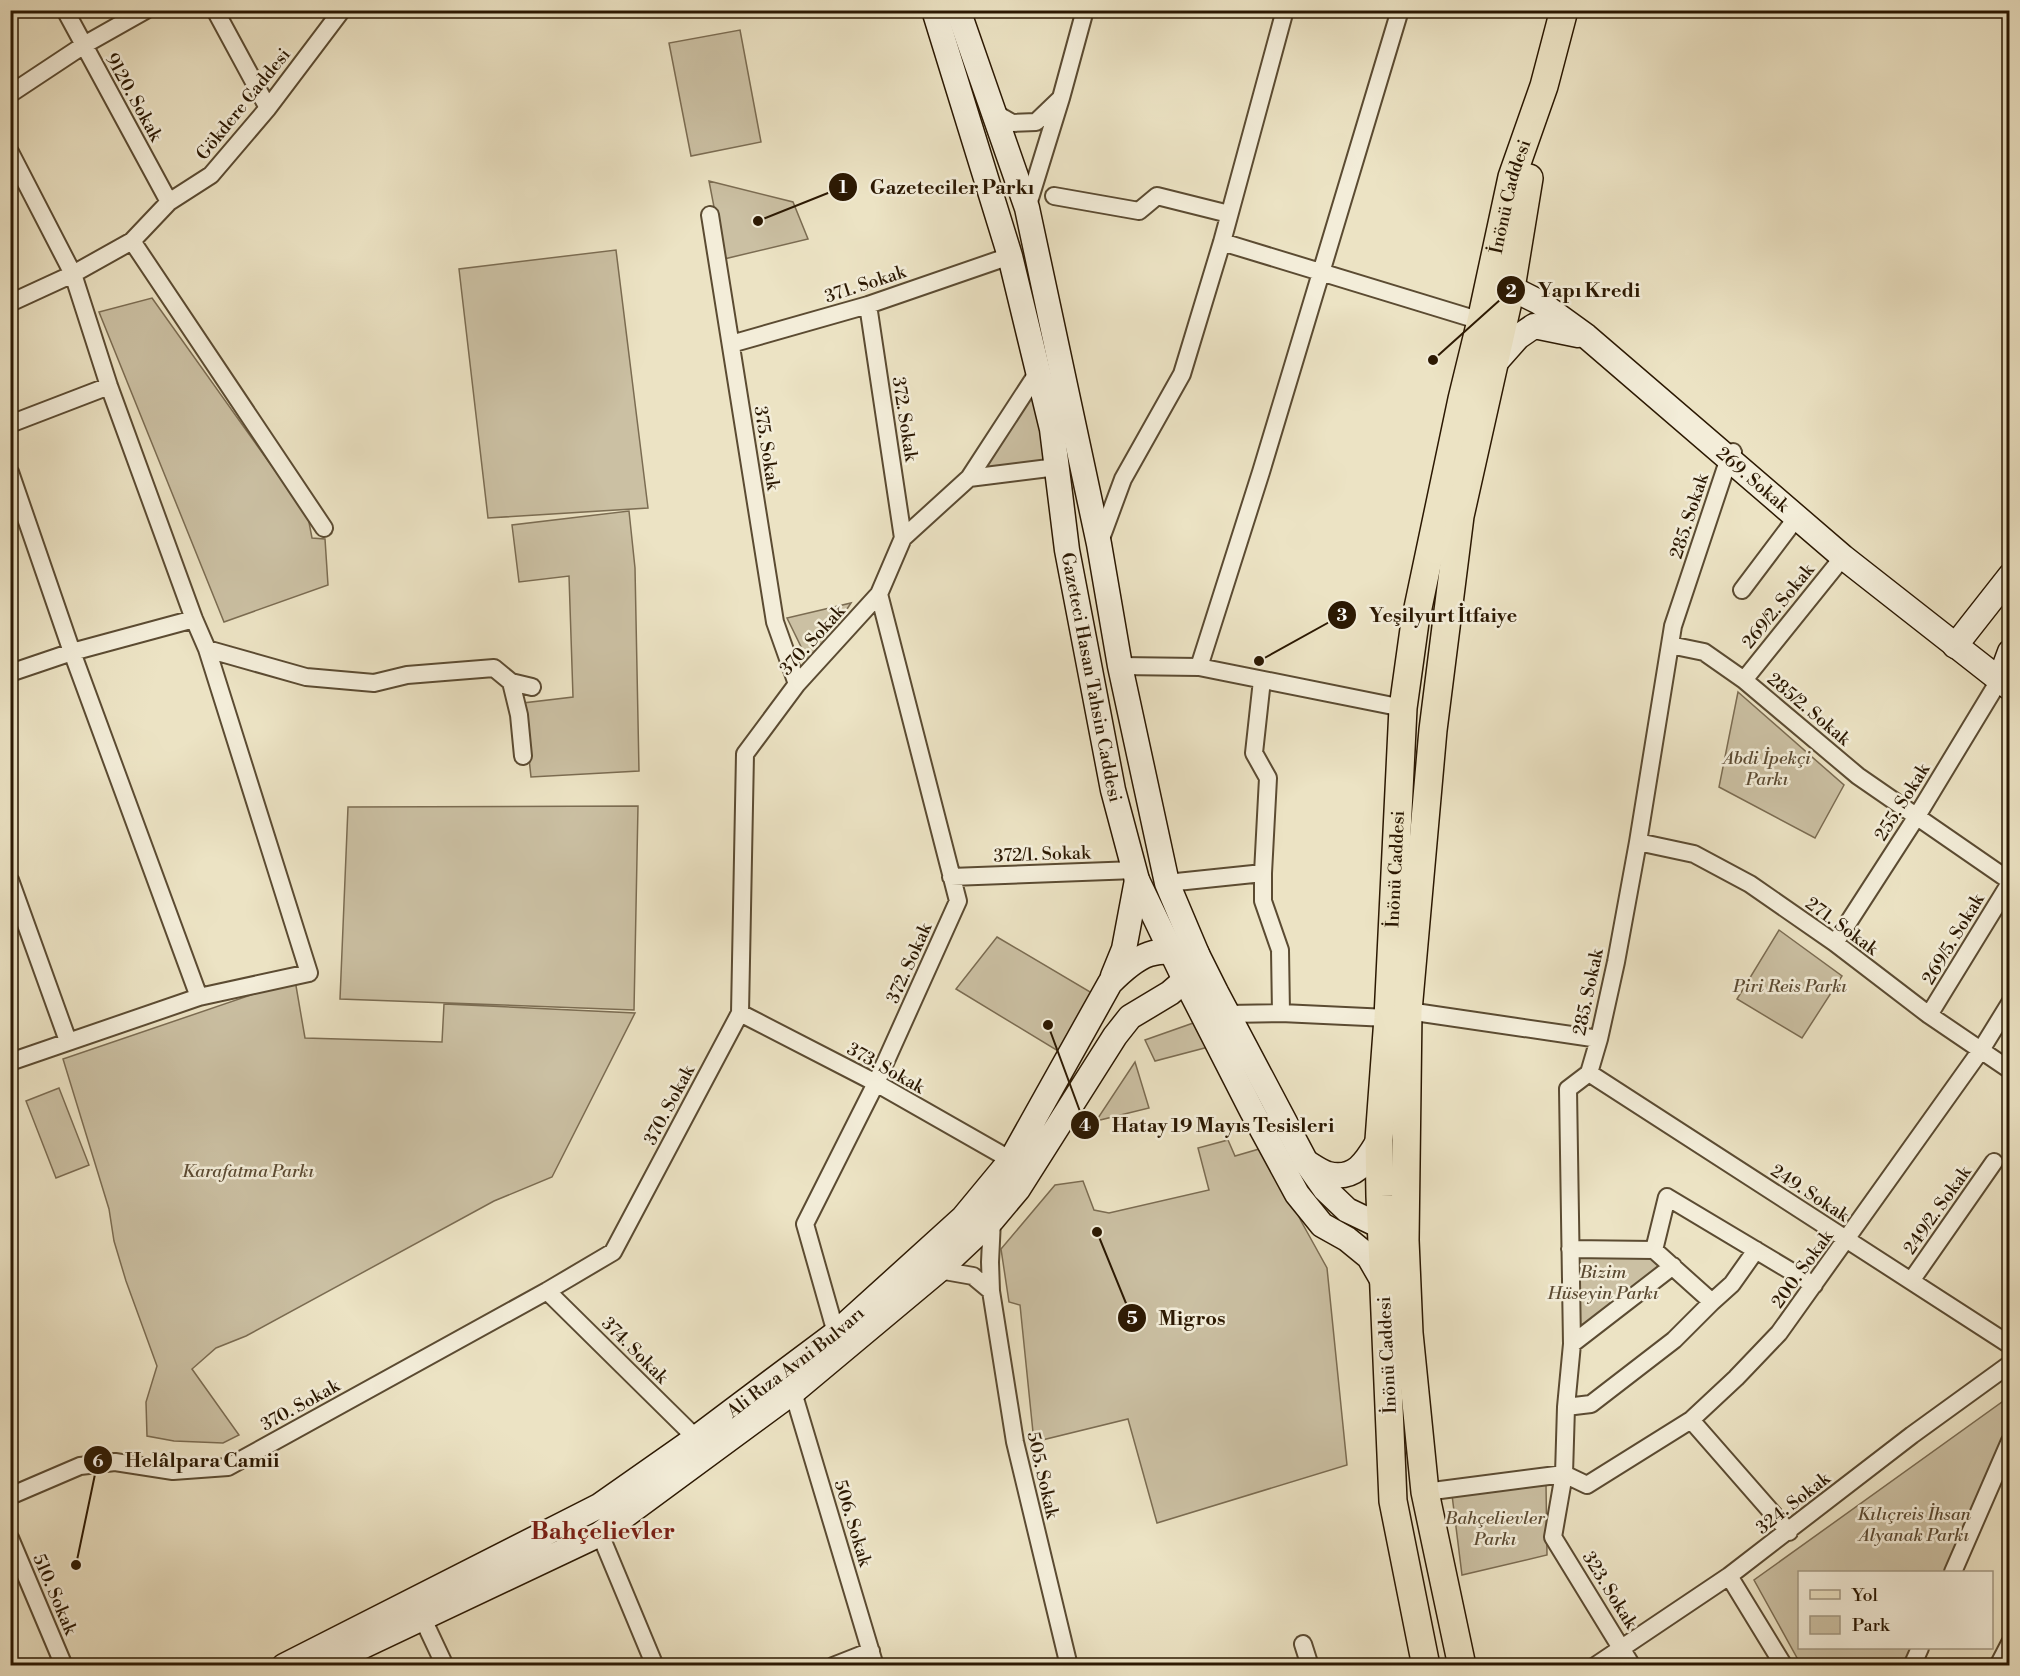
<svg xmlns="http://www.w3.org/2000/svg" width="2020" height="1676" font-family="'Libre Bodoni',serif">
  <style>
    .green { fill: #cbc0a3; stroke: #7b6c52; stroke-width: 1.5 }
    .lines { fill: none; stroke-linecap: round; stroke-linejoin: round }
    .street-casing { stroke: #5b4b32; stroke-width: 20 }
    .secondary-casing { stroke: #2b1802; stroke-width: 27 }
    .primary-casing { stroke: #2b1802; stroke-width: 30 }
    .street { stroke: #f3edd9; stroke-width: 16 }
    .secondary { stroke: #f3edd9; stroke-width: 24 }
    .primary { stroke: #ece3c4; stroke-width: 27 }
    .labels { text-anchor: middle; stroke-width: 5; stroke-linejoin: round; paint-order: stroke }
    .street-label { font-size: 18px; fill: #2b1802; stroke: #f3edd9 }
    .park-label { font-size: 18px; font-style: italic; fill: #5b4a32; stroke: #f3edd9 }
    .district-label { font-size: 24px; font-weight: bold; fill: #7a1f14; stroke: #f3edd9 }
    .leader { fill: none; stroke: #2b1802; stroke-width: 2 }
    .callout-dot { fill: #2b1802; stroke: #f3edd9; stroke-width: 2 }
    .mark-label { font-size: 18px; text-anchor: middle; font-weight: bold; fill: #fff }
    .callout-label { font-size: 20px; text-anchor: middle; font-weight: bold; fill: #2b1802; stroke: #f3edd9; stroke-width: 5; stroke-linejoin: round; paint-order: stroke }
  </style>
  <rect width="100%" height="100%" fill="#ece3c4"/>
  <filter id="stains"><feTurbulence type="fractalNoise" baseFrequency=".00333" numOctaves="4"/><feColorMatrix values="0 0 0 0 .2 0 0 0 0 .09 0 0 0 0 .02 0 0 0 .5 -.17"/></filter>
  <radialGradient id="worn" r=".72"><stop offset=".6" stop-color="#630" stop-opacity="0"/><stop offset="1" stop-color="#630" stop-opacity=".3"/></radialGradient>
  <!-- green -->
  <path class="green" d="M 740,30 L 761,142 L 691,156 L 669,43 Z
    M 709,181 L 793,202 L 808,239 L 724,259 Z
    M 616,250 L 648,508 L 488,518 L 459,269 Z
    M 152,298 L 308,517 L 312,538 L 325,539 L 328,585 L 224,622 L 99,312 Z
    M 1040,385 L 1057,462 L 979,474 Z
    M 629,511 L 635,568 L 639,771 L 531,777 L 523,703 L 573,697 L 569,576 L 519,582 L 512,525 Z
    M 851,603 L 810,665 L 787,618 Z
    M 1738,692 L 1844,785 L 1815,838 L 1719,787 Z
    M 638,806 L 634,1010 L 340,999 L 348,807 Z
    M 1779,930 L 1842,976 L 1802,1038 L 1737,999 Z
    M 997,937 L 1097,996 L 1063,1054 L 956,989 Z
    M 295,980 L 305,1038 L 442,1042 L 444,1004 L 635,1013 L 552,1177 L 494,1201 L 246,1336 L 216,1348 L 192,1369 L 239,1435 L 223,1443 L 174,1441 L 147,1436 L 146,1402 L 157,1366 L 126,1281 L 114,1241 L 109,1209 L 63,1059 Z
    M 1199,1021 L 1216,1045 L 1155,1061 L 1145,1040 Z
    M 1135,1062 L 1149,1108 L 1096,1121 Z
    M 59,1088 L 89,1165 L 56,1178 L 26,1101 Z
    M 1228,1140 L 1235,1156 L 1266,1147 L 1301,1221 L 1327,1268 L 1347,1465 L 1157,1523 L 1128,1419 L 1034,1442 L 1020,1305 L 1009,1302 L 1001,1249 L 1055,1185 L 1083,1181 L 1094,1210 L 1109,1213 L 1209,1190 L 1198,1148 Z
    M 1652,1255 L 1668,1266 L 1580,1335 L 1574,1257 Z
    M 2009,1397 L 2009,1427 L 1945,1572 L 1800,1572 L 1800,1648 L 1911,1648 L 1903,1665 L 1801,1665 L 1754,1580 Z
    M 1546,1484 L 1547,1555 L 1462,1575 L 1452,1495 Z"/>
  <g class="lines">
    <defs>
      <path id="street" d="M 65,10 L 169,202
        M 215,10 L 268,108
        M 10,94 L 84,45 L 146,10
        M 993,112 L 1012,123 L 1036,122 L 1060,99
        M 10,152 L 73,274 L 109,386 L 194,619 L 207,649 L 309,973 L 199,997 L 10,1062
        M 1054,196 L 1139,211 L 1157,196 L 1229,214
        M 1027,208 L 1061,98 L 1085,10
        M 710,215 L 775,622 L 797,684
        M 132,241 L 324,528
        M 1222,242 L 1481,321
        M 10,303 L 73,274 L 132,241 L 169,202 L 211,175 L 268,108 L 342,10
        M 868,305 L 903,538
        M 731,344 L 868,305 L 1010,256
        M 10,424 L 109,386
        M 10,472 L 72,652 L 199,997
        M 969,478 L 1038,372
        M 1099,544 L 1123,479 L 1182,374 L 1222,242 L 1285,10
        M 1742,590 L 1797,517
        M 1670,645 L 1704,652 L 1744,680 L 1858,776 L 2010,881
        M 207,649 L 306,677 L 374,683 L 407,675 L 494,668 L 511,682 L 519,715 L 523,756
        M 1120,666 L 1199,667 L 1403,708
        M 1199,667 L 1261,472 L 1400,10
        M 10,673 L 72,652 L 194,619
        M 1744,680 L 1843,557
        M 511,682 L 532,687
        M 1638,842 L 1694,854 L 1750,884 L 1835,943 L 1929,1015 L 2010,1070
        M 1263,873 L 1263,901 L 1280,950 L 1281,1013
        M 951,877 L 1135,870
        M 10,880 L 68,1041
        M 1167,883 L 1263,873 L 1268,778 L 1254,753 L 1262,680
        M 1835,943 L 1917,816 L 2000,679
        M 1408,1011 L 1599,1039
        M 740,1013 L 876,1083 L 1011,1160
        M 1227,1014 L 1281,1013 L 1388,1018
        M 1929,1015 L 2010,883
        M 1589,1073 L 2010,1345
        M 992,1220 L 990,1262 L 991,1291 L 1015,1442 L 1069,1666
        M 1654,1250 L 1667,1197 L 1814,1285
        M 939,1270 L 973,1276 L 991,1291
        M 1911,1281 L 1994,1162
        M 547,1291 L 696,1438
        M 1712,1302 L 1732,1284 L 1756,1250
        M 836,1333 L 805,1224 L 876,1083 L 958,901 L 879,594
        M 1572,1344 L 1673,1266
        M 793,1392 L 875,1666
        M 1566,1407 L 1591,1404 L 1674,1340 L 1712,1302 L 1654,1250 L 1570,1249
        M 1691,1420 L 1789,1532
        M 1425,1492 L 1564,1474 L 1587,1485 L 1691,1420 L 1736,1378 L 1779,1333 L 1981,1050 L 2010,1003
        M 10,1496 L 80,1466 L 115,1462 L 173,1471 L 228,1467 L 547,1291 L 613,1252 L 740,1013 L 745,754 L 797,684 L 879,594 L 903,538 L 969,478 L 1057,467
        M 600,1534 L 655,1666
        M 10,1538 L 64,1666
        M 1953,1572 L 2010,1441
        M 1729,1576 L 1784,1666
        M 422,1617 L 445,1666
        M 1303,1644 L 1310,1666
        M 833,1666 L 871,1651
        M 1595,1666 L 1729,1576 L 1912,1435 L 2010,1364
        M 1632,1666 L 1553,1537 L 1564,1474 L 1566,1407 L 1572,1344 L 1568,1089 L 1589,1073 L 1599,1039 L 1616,962 L 1638,842 L 1673,626 L 1729,458 L 1733,452
        M 1912,1666 L 1920,1648
        M 1998,1666 L 2010,1643"/>
      <g id="secondary">
        <path id="s1" d="M 934,10 L 1010,256 L 1052,429 L 1067,550 L 1113,790 L 1137,880 L 1185,980 L 1252,1111 L 1297,1194 L 1322,1225 L 1347,1239 L 1369,1257 L 1384,1283"/>
        <path d="M 958,10 L 1027,208 L 1099,544 L 1120,666 L 1167,883 L 1197,954 L 1216,992 L 1306,1162 L 1325,1189 L 1347,1210 L 1372,1222 L 1381,1224 L 1397,1234"/>
        <path id="s2" d="M 1494,283 L 1511,288 L 1539,302 L 1586,336 L 1843,557 L 2010,688"/>
        <path d="M 1494,364 L 1518,337 L 1534,326 L 1578,335"/>
        <path d="M 1955,646 L 2010,576"/>
        <path d="M 2000,679 L 2010,652"/>
        <path d="M 1113,976 L 1124,949 L 1137,880"/>
        <path d="M 1306,1162 C 1313,1166 1321,1172 1328,1174 C 1356,1181 1367,1160 1379,1140"/>
        <path id="s3" d="M 284,1666 L 599,1506 L 696,1438 L 836,1333 L 963,1218 L 1011,1160 L 1110,983 C 1141,952 1154,947 1197,954 L 1185,980 L 1170,993 L 1130,1017 L 1115,1036 L 1018,1189 L 992,1220 L 939,1270 L 793,1392 L 600,1534 L 321,1666"/>
      </g>
      <g id="primary">
        <path id="s4" d="M 1426,1666 L 1393,1501 L 1380,1196 L 1379,1140 L 1388,1018 L 1403,708 L 1415,622 L 1462,399 L 1481,321 L 1512,177 L 1544,86 L 1564,10"/>
        <path d="M 1462,1666 L 1425,1492 L 1409,1333 L 1405,1240 L 1408,1011 L 1433,730 L 1460,516 L 1511,288 L 1529,178"/>
      </g>
    </defs>
    <!-- street casing -->
    <use href="#street" class="street-casing"/>
    <!-- secondary casing -->
    <use href="#secondary" class="secondary-casing"/>
    <!-- primary casing -->
    <use href="#primary" class="primary-casing"/>
    <!-- street -->
    <use href="#street" class="street"/>
    <!-- secondary -->
    <use href="#secondary" class="secondary"/>
    <!-- primary -->
    <use href="#primary" class="primary"/>
  </g>
  <g class="labels">
    <!-- street labels -->
    <g class="street-label">
      <text transform="translate(134 97) rotate(61)" y="6">9120. Sokak</text>
      <text transform="translate(243 104) rotate(-51)" y="6">Gökdere Caddesi</text>
      <text dy="6" stroke="none"><textPath href="#s4" startOffset="1485">İnönü Caddesi</textPath></text>
      <text transform="translate(865 284) rotate(-18)" y="6">371. Sokak</text>
      <text transform="translate(905 419) rotate(81)" y="6">372. Sokak</text>
      <text transform="translate(767 448) rotate(81)" y="6">375. Sokak</text>
      <text dy="6" stroke="none"><textPath href="#s2" startOffset="327">269. Sokak</textPath></text>
      <text transform="translate(1689 516) rotate(-72)" y="6">285. Sokak</text>
      <text transform="translate(1778 606) rotate(-51)" y="6">269/2. Sokak</text>
      <text transform="translate(812 640) rotate(-48)" y="6">370. Sokak</text>
      <text dy="6" stroke="none"><textPath href="#s1" startOffset="687">Gazeteci Hasan Tahsin Caddesi</textPath></text>
      <text transform="translate(1809 709) rotate(40)" y="6">285/2. Sokak</text>
      <text transform="translate(1902 802) rotate(-58)" y="6">255. Sokak</text>
      <text transform="translate(1042 854) rotate(-2)" y="6">372/1. Sokak</text>
      <text dy="6" stroke="none"><textPath href="#s4" startOffset="801">İnönü Caddesi</textPath></text>
      <text transform="translate(1842 926) rotate(36)" y="6">271. Sokak</text>
      <text transform="translate(1953 939) rotate(-59)" y="6">269/5. Sokak</text>
      <text transform="translate(909 963) rotate(-66)" y="6">372. Sokak</text>
      <text transform="translate(1588 992) rotate(-78)" y="6">285. Sokak</text>
      <text transform="translate(886 1068) rotate(29)" y="6">373. Sokak</text>
      <text transform="translate(669 1105) rotate(-62)" y="6">370. Sokak</text>
      <text transform="translate(1810 1193) rotate(33)" y="6">249. Sokak</text>
      <text transform="translate(1937 1210) rotate(-55)" y="6">249/2. Sokak</text>
      <text transform="translate(1802 1269) rotate(-54)" y="6">200. Sokak</text>
      <text transform="translate(635 1350) rotate(45)" y="6">374. Sokak</text>
      <text transform="translate(1387 1355) rotate(-93)" y="6">İnönü Caddesi</text>
      <text dy="6" stroke="none"><textPath href="#s3" startOffset="597">Ali Rıza Avni Bulvarı</textPath></text>
      <text transform="translate(300 1405) rotate(-29)" y="6">370. Sokak</text>
      <text transform="translate(1043 1475) rotate(77)" y="6">505. Sokak</text>
      <text transform="translate(1793 1503) rotate(-38)" y="6">324. Sokak</text>
      <text transform="translate(853 1523) rotate(73)" y="6">506. Sokak</text>
      <text transform="translate(1610 1590) rotate(58)" y="6">323. Sokak</text>
      <text transform="translate(55 1594) rotate(67)" y="6">510. Sokak</text>
    </g>
    <!-- park labels -->
    <g class="park-label">
      <text x="1767" y="764">Abdi İpekçi<tspan x="1767" dy="21">Parkı</tspan></text>
      <text x="1790" y="992">Piri Reis Parkı</text>
      <text x="248" y="1177">Karafatma Parkı</text>
      <text x="1603" y="1278">Bizim<tspan x="1603" dy="21">Hüseyin Parkı</tspan></text>
      <text x="1914" y="1520">Kılıçreis İhsan<tspan x="1914" dy="21">Alyanak Parkı</tspan></text>
      <text x="1495" y="1524">Bahçelievler<tspan x="1495" dy="21">Parkı</tspan></text>
    </g>
    <!-- district labels -->
    <g class="district-label">
      <text x="603" y="1539">Bahçelievler</text>
    </g>
  </g>
  <!-- callouts -->
  <path class="leader" d="M758 221L843 187M1433 360L1511 290M1259 661L1342 615M1048 1025L1085 1125M1097 1232L1132 1318M76 1565L98 1460"/>
  <g class="callout-dot">
    <circle cx="758" cy="221" r="6"/>
    <circle cx="1433" cy="360" r="6"/>
    <circle cx="1259" cy="661" r="6"/>
    <circle cx="1048" cy="1025" r="6"/>
    <circle cx="1097" cy="1232" r="6"/>
    <circle cx="76" cy="1565" r="6"/>
    <circle cx="843" cy="187" r="15"/>
    <circle cx="1511" cy="290" r="15"/>
    <circle cx="1342" cy="615" r="15"/>
    <circle cx="1085" cy="1125" r="15"/>
    <circle cx="1132" cy="1318" r="15"/>
    <circle cx="98" cy="1460" r="15"/>
  </g>
  <g class="mark-label">
    <text x="843" y="193">1</text>
    <text x="1511" y="297">2</text>
    <text x="1342" y="621">3</text>
    <text x="1085" y="1131">4</text>
    <text x="1132" y="1324">5</text>
    <text x="98" y="1467">6</text>
  </g>
  <g class="callout-label">
    <text x="952" y="194">Gazeteciler Parkı</text>
    <text x="1589" y="297">Yapı Kredi</text>
    <text x="1443" y="622">Yeşilyurt İtfaiye</text>
    <text x="1223" y="1132">Hatay 19 Mayıs Tesisleri</text>
    <text x="1192" y="1325">Migros</text>
    <text x="202" y="1467">Helâlpara Camii</text>
  </g>
  <!-- margin -->
  <rect width="2020" height="1676" fill="none" stroke="#ece3c4" stroke-width="36"/>
  <rect x="12" y="12" width="1996" height="1652" fill="none" stroke="#2b1802" stroke-width="3"/>
  <rect x="18" y="18" width="1984" height="1640" fill="none" stroke="#2b1802" stroke-width="1.5"/>
  <!-- legend -->
  <rect x="1798" y="1571" width="195" height="78" fill="#f3edd9" stroke="#a39883" stroke-width="1.5"/>
  <rect x="1810" y="1590" width="30" height="9" fill="#ece3c4" stroke="#a39883" stroke-width="1.5"/>
  <text x="1852" y="1601" font-size="18" fill="#2b1802">Yol</text>
  <rect x="1810" y="1616" width="30" height="18" fill="#cbc0a3" stroke="#a39883" stroke-width="1.5"/>
  <text x="1852" y="1631" font-size="18" fill="#2b1802">Park</text>
  <rect width="100%" height="100%" filter="url(#stains)"/>
  <rect width="100%" height="100%" fill="url(#worn)"/>
</svg>
